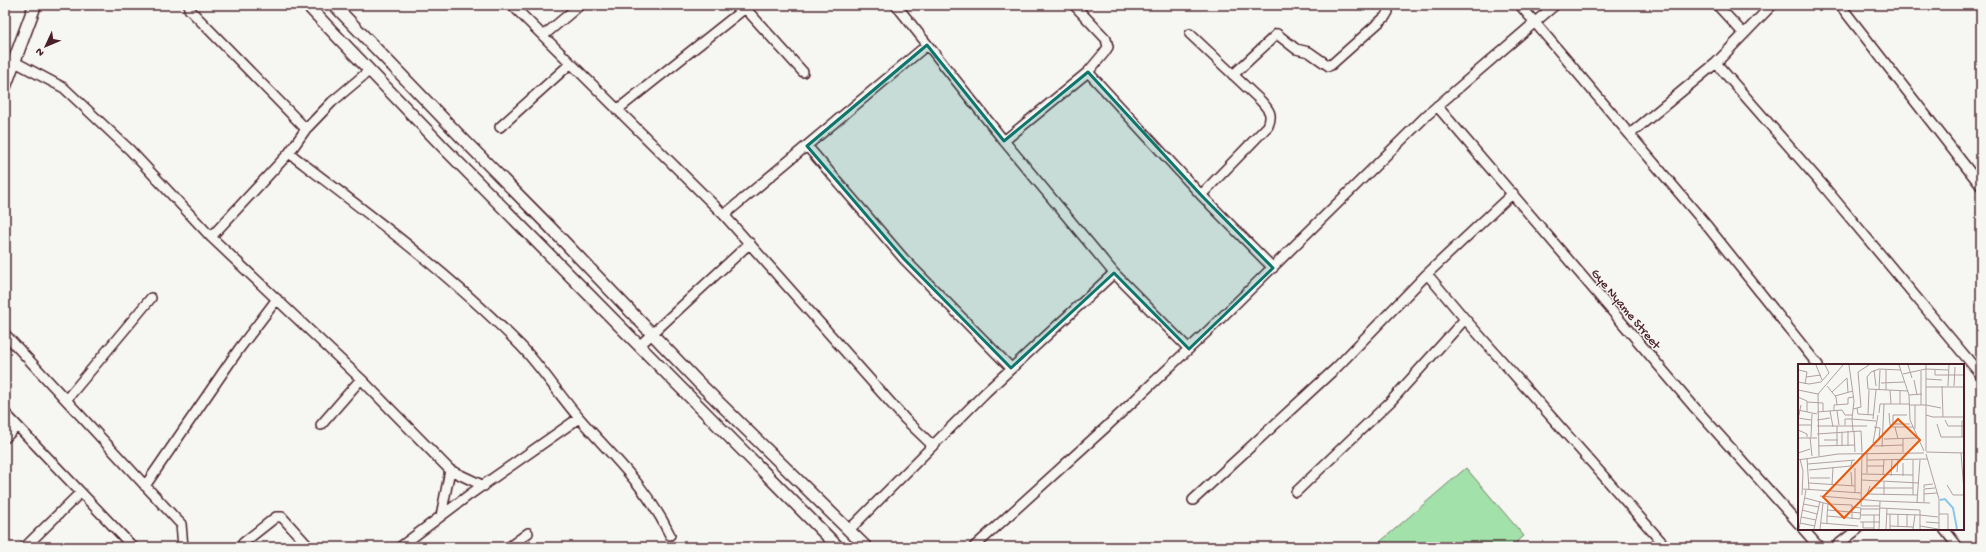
<svg xmlns="http://www.w3.org/2000/svg" width="1986" height="552" font-family="'Gochi Hand',sans-serif">
  <style>
    .green { fill: #a2e1a9; stroke: #76806a }
    .lines { fill: none; stroke-linecap: round; stroke-linejoin: round }
    .minor-casing { stroke: #4a1f2b; stroke-width: 12 }
    .tertiary-casing { stroke: #4a1f2b; stroke-width: 14 }
    .secondary-casing { stroke: #4a1f2b; stroke-width: 15 }
    .minor { stroke: #f6f6f2; stroke-width: 9 }
    .tertiary { stroke: #f6f6f2; stroke-width: 11 }
    .secondary { stroke: #f6f6f2; stroke-width: 12 }
    .marked { fill: #0f766e; fill-opacity: 0.2; stroke: #0f766e; stroke-width: 3; stroke-linejoin: round }
    .labels { text-anchor: middle; stroke-width: 3; stroke-linejoin: round; paint-order: stroke }
    .street-label { font-size: 13px; fill: #4a1f2b; stroke: #f6f6f2 }
    .inset-river { fill: none; stroke: #8cc5eb; stroke-width: 2 }
    .inset-road { fill: none; stroke: #b1a0a2; stroke-width: 1 }
    .view { fill: #e8590c; fill-opacity: 0.15; stroke: #e8590c; stroke-width: 2 }
    .inset-edge { fill: none; stroke: #4a1f2b; stroke-width: 2 }
  </style>
  <rect width="100%" height="100%" fill="#f6f6f2"/>
  <filter id="ink" filterUnits="userSpaceOnUse"><feTurbulence type="fractalNoise" baseFrequency=".025" numOctaves="2"/><feDisplacementMap in="SourceGraphic" scale="8" xChannelSelector="R" yChannelSelector="G"/><feConvolveMatrix kernelMatrix="1 2 1 2 8 2 1 2 1" color-interpolation-filters="sRGB"/></filter>
  <g filter="url(#ink)">
    <!-- green -->
    <path class="green" d="M 1466,468 L 1524,536 L 1511,547 L 1374,547 Z"/>
    <g class="lines">
      <defs>
        <path id="minor" d="M 512,5 L 724,215 L 905,419 L 932,445
          M 896,5 L 1004,141 L 1114,273 L 1189,349
          M 1520,5 L 1708,227 L 1818,365
          M 1717,5 L 1744,34
          M 1772,5 L 1716,63 L 1821,183 L 1981,375
          M 1840,5 L 1981,186
          M 745,8 L 803,72
          M 189,9 L 306,129
          M 1190,34 L 1261,101 C 1269,110 1273,114 1268,126 L 1201,195
          M 543,36 L 580,5
          M 15,62 L 64,88 L 130,150 L 211,237 L 361,379 L 450,470 L 441,516
          M 1088,72 L 1201,195 L 1273,268
          M 1233,75 L 1277,34 L 1296,49 L 1309,52 L 1329,66 L 1331,65 L 1385,17 L 1388,12 L 1386,5
          M 1437,106 L 1695,408 L 1799,524
          M 617,110 L 749,5
          M 500,127 L 570,64
          M 1630,134 L 1716,63
          M 1004,141 L 1088,72 L 1104,53 L 1108,47 L 1106,39 L 1074,5
          M 807,146 L 904,259 L 1011,368
          M 289,153 C 369,214 450,274 521,346 C 542,368 559,395 580,419 C 614,458 647,487 670,535
          M 724,215 L 927,45
          M 211,237 L 289,153 L 306,129 L 332,102 L 370,70
          M 1427,274 L 1465,319 L 1666,547
          M 5,334 L 177,520 L 181,524 L 183,547
          M 639,346 L 750,243
          M 66,400 L 151,298
          M 5,413 L 133,547
          M 321,425 L 361,379
          M 5,438 L 17,426
          M 450,470 L 484,486
          M 145,486 L 239,349 L 277,299
          M 1296,492 L 1391,401 L 1465,319
          M 1193,500 L 1337,367 L 1427,274 L 1513,193
          M 1803,529 L 1819,547
          M 1944,529 L 1958,547
          M 849,530 L 986,392 L 1114,273
          M 243,543 L 276,517 L 282,517 L 309,547
          M 25,547 L 80,493
          M 400,547 L 469,495 L 579,418
          M 509,547 L 528,533
          M 974,547 L 1105,428 L 1211,328 L 1427,115 L 1555,5
          M 1835,547 L 1858,529"/>
        <path id="tertiary" d="M 307,5 L 445,149 L 838,547
          M 334,5 L 461,137 L 549,226 L 698,382 L 866,547"/>
        <path id="secondary" d="M 5,86 L 35,5"/>
      </defs>
      <!-- minor casing -->
      <use href="#minor" class="minor-casing"/>
      <!-- tertiary casing -->
      <use href="#tertiary" class="tertiary-casing"/>
      <!-- secondary casing -->
      <use href="#secondary" class="secondary-casing"/>
      <!-- minor -->
      <use href="#minor" class="minor"/>
      <!-- tertiary -->
      <use href="#tertiary" class="tertiary"/>
      <!-- secondary -->
      <use href="#secondary" class="secondary"/>
    </g>
  </g>
  <!-- marked area -->
  <path class="marked" d="M 927,45 L 1004,141 L 1088,72 L 1201,195 L 1273,268 L 1189,349 L 1114,273 L 1011,368 L 904,259 L 807,146 Z"/>
  <g class="labels">
    <!-- street labels -->
    <g class="street-label">
      <text transform="translate(1627 308) rotate(50)" y="5">Gye Nyame Street</text>
    </g>
  </g>
  <!-- overview -->
  <g transform="translate(1798 364)">
    <rect width="166" height="166" fill="#f6f6f2"/>
    <path class="inset-river" d="M 142,136 L 147,135 L 155,144 L 159,165"/>
    <path class="inset-road" d="M 18,1 L 24,16M 101,1 L 111,31 L 112,56 L 126,87M 110,1 L 114,14M 128,5 L 150,6M 1,6 L 9,8 L 7,20M 76,6 L 78,22M 88,6 L 88,26M 103,6 L 81,5 L 73,8 L 69,13 L 70,25 L 110,27M 137,6 L 137,11 L 151,11M 123,7 L 123,41M 105,10 L 128,5M 151,11 L 166,11M 8,13 L 23,11M 49,14 L 50,28M 128,15 L 144,16M 116,16 L 119,31M 0,18 L 11,20 L 23,18 L 31,9 L 27,1M 83,19 L 106,18M 29,22 L 38,33 L 39,41M 144,22 L 145,53M 150,22 L 151,1M 156,22 L 157,3M 128,23 L 166,23M 0,26 L 20,30M 81,26 L 82,6M 92,26 L 93,40M 34,28 L 49,14M 111,31 L 124,30M 37,32 L 55,27M 0,33 L 9,37 L 9,48M 9,38 L 25,39 L 25,47M 102,40 L 102,26M 111,41 L 128,41M 117,41 L 117,65M 128,41 L 143,44M 59,44 L 60,50 L 76,51M 55,45 L 63,43 L 60,8 L 71,1M 0,46 L 19,50M 32,47 L 35,63M 36,47 L 36,41 L 50,40 L 50,34 L 55,33M 39,47 L 41,61M 19,48 L 44,46 L 47,51 L 54,51M 81,49 L 82,40 L 111,40M 91,49 L 92,61 L 95,63 L 115,63M 70,50 L 71,26M 109,51 L 95,51 L 95,60 L 112,60M 128,51 L 135,53 L 166,53M 0,54 L 13,56M 75,55 L 78,26M 0,56 L 3,41M 19,56 L 32,54M 147,56 L 150,62 L 166,62M 139,60 L 143,73 L 166,73M 0,61 L 13,61M 47,61 L 47,55 L 54,55 L 56,37 L 51,1M 19,62 L 69,62M 39,62 L 39,82M 76,63 L 82,64 L 81,76M 97,63 L 100,75M 0,66 L 9,70 L 9,73M 50,67 L 50,82M 55,67 L 54,55 L 78,57M 56,67 L 57,88M 44,68 L 44,82M 19,70 L 63,67 L 64,88M 12,73 L 14,92M 13,73 L 14,50M 164,73 L 164,57 L 166,57M 0,74 L 19,74M 86,75 L 119,74M 105,75 L 105,88M 26,76 L 40,76M 75,79 L 80,51M 20,82 L 57,81M 76,82 L 105,81M 84,83 L 86,40M 128,87 L 128,1M 128,88 L 166,89M 0,89 L 12,85M 64,89 L 63,142 L 82,142M 69,89 L 69,109M 163,89 L 166,127M 128,90 L 141,135 L 141,165M 21,92 L 20,30 L 45,1M 9,94 L 11,126M 2,95 L 5,107 L 4,131M 0,96 L 40,90 L 126,89M 69,96 L 129,95M 10,100 L 57,96M 69,102 L 86,102M 11,106 L 53,102 L 54,96M 53,108 L 54,122M 99,108 L 100,96M 63,110 L 115,111M 85,111 L 86,96M 93,112 L 94,96M 105,112 L 105,99M 12,114 L 32,114M 64,116 L 121,119M 11,119 L 57,122M 34,121 L 35,103M 149,121 L 155,131 L 165,131M 72,122 L 69,130 L 120,131M 77,124 L 115,124M 126,124 L 126,121 L 135,120M 5,125 L 63,129M 57,128 L 57,104M 126,130 L 126,125 L 137,124M 86,131 L 86,118M 115,131 L 115,96M 22,132 L 82,137 L 81,165M 7,134 L 30,140M 82,137 L 132,139M 119,138 L 122,96M 126,138 L 126,130 L 139,129M 5,140 L 21,143M 82,144 L 122,146 L 122,151 L 140,153M 63,145 L 82,145M 4,146 L 19,150M 30,146 L 63,149M 88,150 L 122,151 L 122,165M 141,150 L 150,150 L 150,165M 63,151 L 82,151M 29,152 L 30,140 L 54,141 L 54,155M 3,153 L 18,156M 62,158 L 82,158M 65,158 L 65,164 L 76,164M 128,158 L 141,159M 2,159 L 17,162M 23,159 L 60,162M 29,160 L 29,152 L 62,155 L 63,144 L 54,143M 92,162 L 115,163M 122,162 L 140,165M 100,163 L 100,150M 109,163 L 109,150M 1,165 L 8,126M 16,165 L 22,137M 22,165 L 25,139M 76,165 L 76,151M 88,165 L 89,144M 92,165 L 92,150M 115,165 L 117,151"/>
    <path class="view" d="M 100,55 L 122,76 L 46,154 L 25,133 Z"/>
    <rect width="166" height="166" class="inset-edge"/>
  </g>
  <!-- margin -->
  <rect width="1986" height="552" fill="none" stroke="#f6f6f2" stroke-width="20"/>
  <rect x="10" y="10" width="1966" height="532" fill="none" stroke="#4a1f2b" stroke-width="1.5" filter="url(#ink)"/>
  <!-- north arrow -->
  <g transform="translate(46 46) rotate(226)" stroke="#f6f6f2" stroke-width="3" paint-order="stroke">
  <path d="M0-3L7 15L0 10L-7 15Z" fill="#4a1f2b"/>
  <text y="-6" font-size="11" font-weight="bold" text-anchor="middle" fill="#4a1f2b">N</text>
  </g>
</svg>
